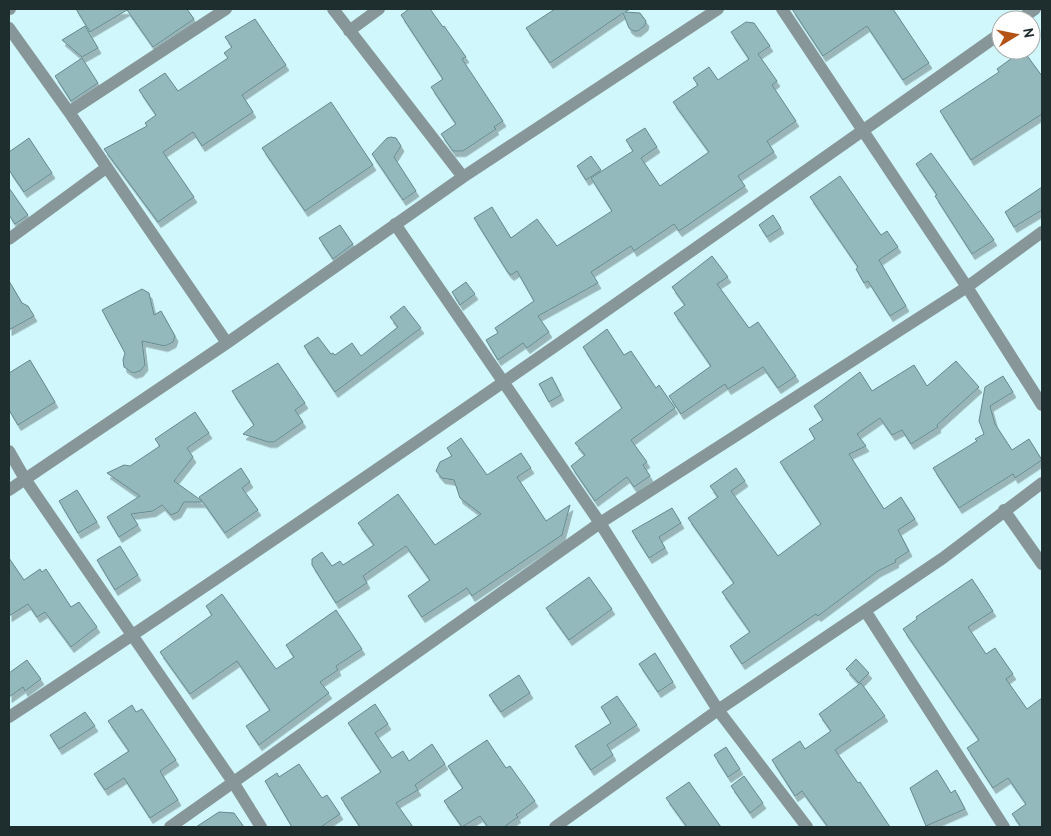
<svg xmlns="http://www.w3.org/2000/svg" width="1051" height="836" font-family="Overpass,sans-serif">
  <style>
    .building { fill: #93b9bd; stroke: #668a8e; filter: url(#shadow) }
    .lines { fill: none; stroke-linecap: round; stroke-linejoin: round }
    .minor { stroke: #879799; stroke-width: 12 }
  </style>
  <defs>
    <filter id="shadow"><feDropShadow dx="3" dy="5.5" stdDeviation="0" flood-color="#0004"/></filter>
  </defs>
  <rect width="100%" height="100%" fill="#d0f7fb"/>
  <!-- building -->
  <path class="building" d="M 76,9 L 187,9 L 194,19 L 153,47 L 127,10 L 90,32 Z
    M 409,9 L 430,9 L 443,27 L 444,26 L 466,57 L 462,59 L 503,121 L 494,127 L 496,129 L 463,151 L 453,151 L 441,134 L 456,124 L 431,87 L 443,79 L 401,15 Z
    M 555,9 L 630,9 L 625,12 L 640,13 L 646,21 L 645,25 L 638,31 L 633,31 L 629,28 L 623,13 L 550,63 L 526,28 Z
    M 792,9 L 893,9 L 929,63 L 903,80 L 867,26 L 823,56 Z
    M 255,19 L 286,65 L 242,95 L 253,112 L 202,146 L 193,132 L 163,152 L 194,197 L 158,222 L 104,149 L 147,126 L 145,123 L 156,115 L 139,90 L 165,73 L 178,91 L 228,58 L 224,53 L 232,47 L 225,37 Z
    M 746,22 L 754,23 L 770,46 L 758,54 L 777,81 L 772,85 L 796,121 L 767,141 L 774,152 L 738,176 L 745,186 L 679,231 L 674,224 L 634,251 L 631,246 L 591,272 L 598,283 L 538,316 L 549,332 L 527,348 L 523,343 L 498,360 L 486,340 L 498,333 L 495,328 L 534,301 L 517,271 L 511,275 L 507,271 L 474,218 L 492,207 L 511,238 L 537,219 L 557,246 L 612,211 L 591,178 L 633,151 L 626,140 L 645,128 L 657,147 L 641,158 L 660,186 L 709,152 L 673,102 L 698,85 L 693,78 L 709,67 L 718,80 L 749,59 L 731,32 Z
    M 85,26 L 98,48 L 82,57 L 62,40 Z
    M 1023,50 L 1042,76 L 1042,114 L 971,160 L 940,111 L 999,72 L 997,69 Z
    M 82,58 L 98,83 L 71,101 L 55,76 Z
    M 331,102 L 373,165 L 305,211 L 262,148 Z
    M 391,137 L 396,138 L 401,146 L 394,157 L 416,191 L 403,200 L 372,154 L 387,138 Z
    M 29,138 L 52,173 L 24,192 L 9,170 L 9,152 Z
    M 931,153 L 994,240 L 972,254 L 935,196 L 937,195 L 916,164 Z
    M 591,156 L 601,170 L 586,180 L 577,166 Z
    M 840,176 L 881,235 L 887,231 L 898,247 L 879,260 L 906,306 L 890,316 L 868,281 L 864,283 L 856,269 L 858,267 L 810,197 Z
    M 1042,187 L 1042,210 L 1014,227 L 1005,212 Z
    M 9,188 L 28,215 L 15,224 L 9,215 Z
    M 773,215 L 781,228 L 767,237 L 759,225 Z
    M 340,225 L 353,244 L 333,259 L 319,238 Z
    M 712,256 L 728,277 L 717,284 L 749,328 L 758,322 L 796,376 L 778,388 L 763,367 L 728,389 L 725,384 L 681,414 L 669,396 L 711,366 L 674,313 L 685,305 L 672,287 Z
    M 9,281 L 22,303 L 28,306 L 34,316 L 9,330 Z
    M 466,282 L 475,294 L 460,305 L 452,292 Z
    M 142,289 L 149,293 L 154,315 L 161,311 L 175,336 L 173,342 L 165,346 L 142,341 L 145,365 L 140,371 L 133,373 L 124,367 L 123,360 L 125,353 L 102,310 Z
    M 404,306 L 421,328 L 335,392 L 304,346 L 318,337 L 331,354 L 333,353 L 335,355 L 352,343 L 361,356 L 398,327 L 390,317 Z
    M 607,329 L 624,355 L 631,351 L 656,388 L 659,385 L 675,408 L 631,440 L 647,462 L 643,465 L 650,476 L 634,487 L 627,477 L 595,501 L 571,466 L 585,455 L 575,443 L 622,408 L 583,347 Z
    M 30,360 L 55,402 L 18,425 L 9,410 L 9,373 Z
    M 956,361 L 979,387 L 937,425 L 938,427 L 911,444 L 902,430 L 892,435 L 880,418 L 857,434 L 866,446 L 849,454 L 884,509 L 901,497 L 915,519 L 898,530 L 909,551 L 895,560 L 896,562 L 878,571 L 818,616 L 816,614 L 742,664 L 730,646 L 750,632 L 722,592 L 734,583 L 688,518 L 718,497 L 710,486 L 736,468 L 745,481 L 731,491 L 778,556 L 821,524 L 780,462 L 815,439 L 809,429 L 823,420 L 814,406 L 860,372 L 872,391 L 914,365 L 927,386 Z
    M 278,363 L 305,403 L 295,410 L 303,422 L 274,442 L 268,442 L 243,434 L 254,425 L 232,391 Z
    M 1003,376 L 1013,392 L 990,406 L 995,424 L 1012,450 L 1029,439 L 1042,460 L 1015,478 L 1013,474 L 959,508 L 933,468 L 977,441 L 975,439 L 984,434 L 979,421 L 985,387 Z
    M 552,377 L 561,395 L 549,402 L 539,384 Z
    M 195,412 L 209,433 L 187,448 L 193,457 L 174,481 L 202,501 L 199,497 L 241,468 L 250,482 L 242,488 L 258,510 L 225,533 L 203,502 L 184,502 L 178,512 L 171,515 L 162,505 L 153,511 L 131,514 L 138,525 L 119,537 L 107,517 L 140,496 L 107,473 L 124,465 L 130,466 L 160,446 L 155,439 Z
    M 461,438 L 487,475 L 521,453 L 531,468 L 517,477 L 546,521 L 570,505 L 562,535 L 472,596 L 467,588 L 422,617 L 408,596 L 430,580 L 406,546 L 363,576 L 367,583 L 336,603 L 312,565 L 312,559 L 322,552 L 332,566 L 340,561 L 343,565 L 374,545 L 358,523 L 398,494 L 435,545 L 481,514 L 460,498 L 454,480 L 442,478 L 436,471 L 440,462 L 452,456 L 447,448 Z
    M 77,490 L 97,522 L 78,533 L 59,501 Z
    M 672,508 L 681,523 L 659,537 L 665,548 L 649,558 L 632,531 Z
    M 120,546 L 138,575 L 115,590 L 97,560 Z
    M 9,558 L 24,580 L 40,569 L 42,572 L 46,569 L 71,607 L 79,602 L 97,627 L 71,647 L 45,612 L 37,617 L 28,604 L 9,616 Z
    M 589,577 L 612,609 L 569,640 L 546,608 Z
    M 972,579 L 993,611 L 968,627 L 986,654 L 995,648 L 1013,674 L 1006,679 L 1027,709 L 1042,698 L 1042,827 L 1021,827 L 1012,814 L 1026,804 L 1008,778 L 993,788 L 967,748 L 979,740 L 903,629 L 917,619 L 916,617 Z
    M 222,594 L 276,669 L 294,657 L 286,645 L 336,610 L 362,649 L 336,666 L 338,670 L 320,682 L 329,693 L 259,745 L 246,726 L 270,710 L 237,661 L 190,694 L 160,652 L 212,615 L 206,606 Z
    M 655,653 L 673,682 L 658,692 L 639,664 Z
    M 856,659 L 869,673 L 859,683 L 846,669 Z
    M 27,660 L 41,679 L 25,691 L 23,687 L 9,697 L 9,673 Z
    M 519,675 L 530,693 L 501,712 L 489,695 Z
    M 861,683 L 885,716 L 835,750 L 858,783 L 860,782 L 890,827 L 828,827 L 802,791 L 795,796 L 772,760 L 800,741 L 805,749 L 831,731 L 819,714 Z
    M 617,696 L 637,725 L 607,745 L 613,755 L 591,770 L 575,746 L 611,723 L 601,707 Z
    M 375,704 L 388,724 L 375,733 L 392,758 L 403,751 L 409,761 L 432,744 L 445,764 L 415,785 L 418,790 L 396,803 L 413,827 L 360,827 L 341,798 L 381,772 L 348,723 Z
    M 132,705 L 136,712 L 142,709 L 176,760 L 160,771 L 178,800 L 150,818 L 124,778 L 105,790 L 94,774 L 129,751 L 108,721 Z
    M 85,712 L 95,726 L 59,749 L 50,735 Z
    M 487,740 L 506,768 L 510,766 L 535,801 L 516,815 L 518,817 L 504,827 L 488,827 L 480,816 L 462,827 L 444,801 L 463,788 L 448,766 Z
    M 726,747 L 740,769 L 728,777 L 714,755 Z
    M 299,764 L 322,798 L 327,795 L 340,814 L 321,827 L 292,827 L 265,781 L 277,773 L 279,777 Z
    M 937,770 L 951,793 L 955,790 L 965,809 L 926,826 L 910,788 Z
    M 744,776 L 763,803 L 750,813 L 731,786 Z
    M 689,782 L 721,827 L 687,827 L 666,798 Z
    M 219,812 L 234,813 L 244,827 L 196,827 Z"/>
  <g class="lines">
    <!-- minor -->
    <path class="minor" d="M 9,9 L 10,9
      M 333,9 L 463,177
      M 782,9 L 967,287 L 1042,405
      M 1019,20 L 1035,9
      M 9,28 L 69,112 L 227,343
      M 349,31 L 379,9
      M 69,112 L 226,9
      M 395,224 L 600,523 L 718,710 L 807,827
      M 9,239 L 106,168
      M 9,451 L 25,479 L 233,782 L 261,827
      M 9,490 L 227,343 L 463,177 L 718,9
      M 1004,510 L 1042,564
      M 866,612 L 1004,827
      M 9,717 C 344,496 673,265 1001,33
      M 170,827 L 600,523 L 967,287 L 1042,232
      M 555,827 L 718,710 L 943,558 L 1042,483"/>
  </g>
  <!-- border -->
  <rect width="1051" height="836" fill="none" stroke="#1e2e2f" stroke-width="20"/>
  <!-- north arrow -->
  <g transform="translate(1016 35) rotate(80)"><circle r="24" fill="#ffffff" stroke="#a5abac"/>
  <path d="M0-4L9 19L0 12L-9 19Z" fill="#b55316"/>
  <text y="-8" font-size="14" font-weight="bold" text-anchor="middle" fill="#1e2e2f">N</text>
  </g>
</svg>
